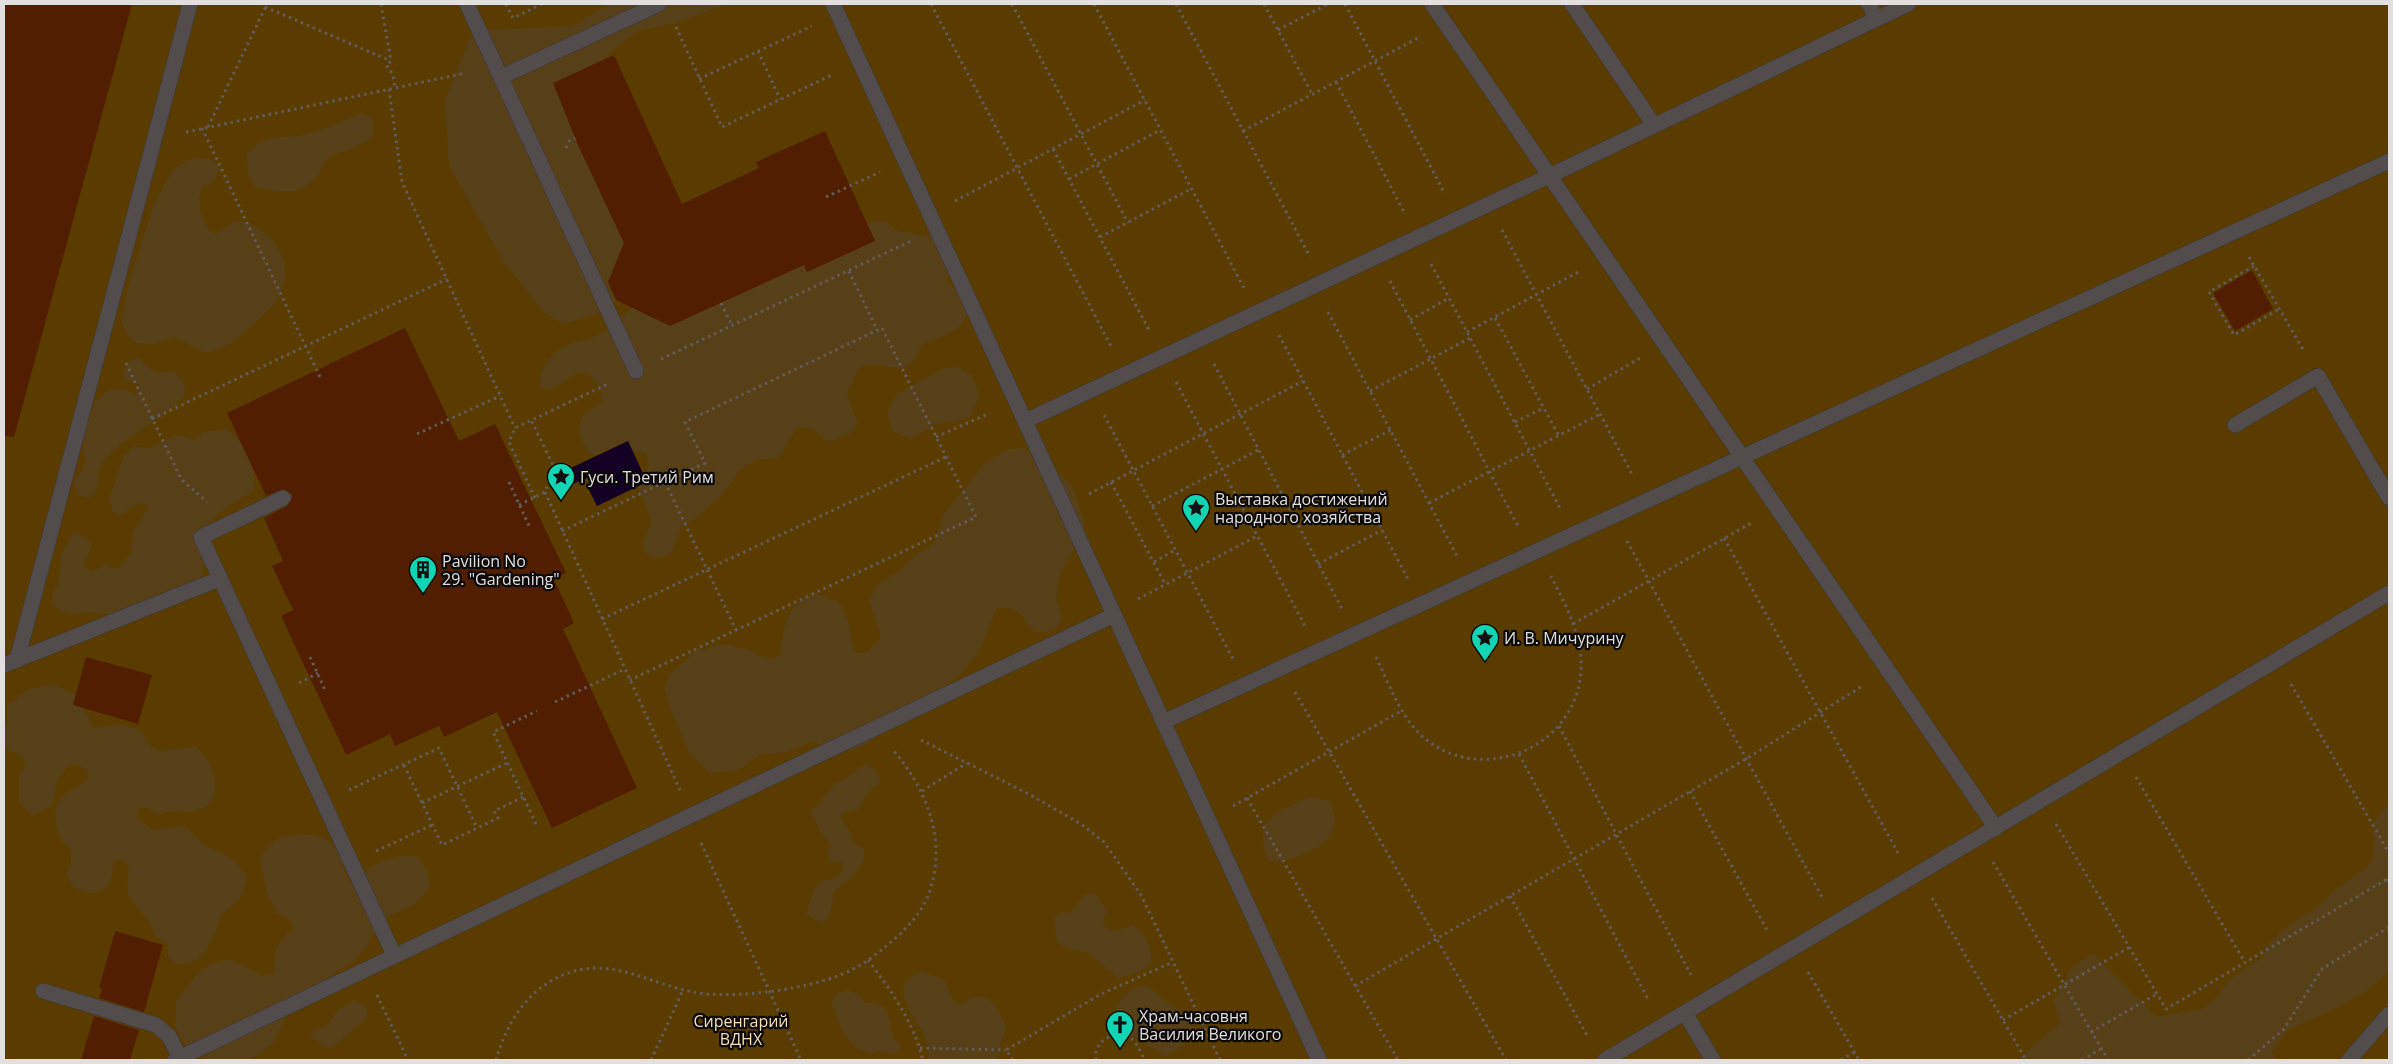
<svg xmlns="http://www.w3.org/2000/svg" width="2393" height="1064" font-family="'Open Sans',sans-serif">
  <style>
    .green { fill: #5a3c00 }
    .forest { fill: #573f17 }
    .water { fill: #140025 }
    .building { fill: #521e01 }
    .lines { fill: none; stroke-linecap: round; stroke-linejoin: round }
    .minor-casing { stroke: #3b3737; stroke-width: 16 }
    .path { stroke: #605a5b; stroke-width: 3; stroke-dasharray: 2.5 4; stroke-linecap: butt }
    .minor { stroke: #534c4d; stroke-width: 15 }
    .labels { text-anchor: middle; stroke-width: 4.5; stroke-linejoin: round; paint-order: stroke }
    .poi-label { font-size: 16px; fill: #e3dfdf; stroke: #0a0808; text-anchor: start }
    .park-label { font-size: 16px; fill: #f7dfba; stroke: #0a0808 }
  </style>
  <rect width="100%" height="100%" fill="#231c1d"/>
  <!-- green -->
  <path class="green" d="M 4,4 L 2389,4 L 2389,1060 L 4,1060 Z"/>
  <!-- forest -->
  <path class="forest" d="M 609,4 L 727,4 L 677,23 L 637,31 L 573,83 L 637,284 L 602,312 L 563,324 L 544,313 L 503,261 L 449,166 L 445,100 L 470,37 L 490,30 L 572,26 Z
    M 362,113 L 373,119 L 374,134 C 360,149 351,147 334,155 C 326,159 323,165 319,172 C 304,199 282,191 255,188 L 249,176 L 246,155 C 264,131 283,140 307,134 C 326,129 344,120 362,113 Z
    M 192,158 L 212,159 L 219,167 C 216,186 208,180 201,192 C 195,203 204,220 209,230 L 218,234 L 233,221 C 239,222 246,222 251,224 C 279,237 296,270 278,298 C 273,307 237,340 228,345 C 222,349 213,351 206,353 L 175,338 L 154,344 L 136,343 L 128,336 L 121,322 L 131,275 L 153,207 L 164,184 L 175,168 Z
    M 875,221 L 886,222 L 896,230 L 942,239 L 954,267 L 945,282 L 966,296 C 974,332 946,333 921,345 C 911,385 883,358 859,368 L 847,393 L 858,424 L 851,433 L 829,442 L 812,429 L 797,427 L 779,458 L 756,460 L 738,471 L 735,479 L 720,497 L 697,517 L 681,527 L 672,552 L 662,558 L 651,557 L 644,551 L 643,540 L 652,522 L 638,488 L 649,464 L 646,454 L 634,452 L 611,458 L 592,455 C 582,444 574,430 584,415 C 588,410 596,406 601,403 L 602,392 L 590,375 L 578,372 L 551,390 L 541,388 C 538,363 555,349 578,341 C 581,340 586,340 589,339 C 606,332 624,316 636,303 Z
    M 137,357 C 151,370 155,375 173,371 C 179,376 186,382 185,390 C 184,411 112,440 101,467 C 94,481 105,482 90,498 L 82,497 L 77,492 L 74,482 L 85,464 L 83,446 L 85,427 L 95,401 L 109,390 L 126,390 L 136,394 L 140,386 L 137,381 L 126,382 L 123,375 L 127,362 Z
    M 958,366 L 972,376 L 979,395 L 972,416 L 955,422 L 937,423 L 911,439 L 892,432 L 887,411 L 897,394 L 942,369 Z
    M 228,430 C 246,445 259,466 253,491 L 221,511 L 203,532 L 206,552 L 202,576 L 182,593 L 111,615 L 91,612 L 73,615 L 60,611 L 53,604 L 52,594 L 58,585 L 61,554 L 74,531 L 85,537 L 92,545 L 84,566 L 92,572 L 105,564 L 118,569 L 131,553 L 133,531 L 149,506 L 139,503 L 120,515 L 113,512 L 109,498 L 124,455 L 134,446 L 150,448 L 162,440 L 179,435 L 195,440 L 204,431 Z
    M 1025,448 L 1051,466 L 1073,486 L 1084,521 L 1084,531 L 1059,577 L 1056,599 L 1063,621 L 1058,624 L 1058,627 L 1047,632 L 1036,632 C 1019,619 1025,606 997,608 C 991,621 984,644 977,654 C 948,693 901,717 864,746 C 846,755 829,748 812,741 L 787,752 L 759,755 L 743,767 L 734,771 L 710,773 L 689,753 L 670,708 L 664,687 L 670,674 L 696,651 L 725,644 L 753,651 L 762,657 L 773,659 L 781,653 C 781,630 792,587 824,596 C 828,598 835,599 838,602 C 853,618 847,635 856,653 L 867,652 L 880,639 C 880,626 872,614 869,601 L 877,585 L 896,573 L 919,552 L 928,548 L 935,540 L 943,515 L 985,463 L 1008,449 Z
    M 53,684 L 79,696 L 93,727 C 110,727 125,720 140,731 C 144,734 145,740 149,744 C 151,747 156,749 159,751 L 197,747 C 213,761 227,797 201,809 C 187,816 173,808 159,815 L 147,808 L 138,807 L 138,817 L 152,830 L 177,826 L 186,827 L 205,846 L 220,851 L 238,864 L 247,876 C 245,897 237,903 221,915 C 217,932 202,971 178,964 C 175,964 171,960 168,958 L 167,944 L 156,937 L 149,922 L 129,897 L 127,887 L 129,870 L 124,860 L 114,862 C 112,868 112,880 109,885 C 100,898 79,894 70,883 C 68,880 67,875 66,872 L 71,864 L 71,849 L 61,840 L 56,824 L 55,808 L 62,796 L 86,781 L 88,770 L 78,766 L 68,766 C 65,770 60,775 58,780 C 50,804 62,805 32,815 L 19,802 L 19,776 L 25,767 L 23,757 L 4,747 L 4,725 L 7,724 L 7,706 L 26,690 Z
    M 866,764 L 875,768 L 880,779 L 879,784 L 868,792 L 859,809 L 843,813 L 841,818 L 851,833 L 854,843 L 864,849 C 867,865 849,883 835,890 C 829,909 833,936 806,913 L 814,889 L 821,881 C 832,879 845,876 842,863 L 830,861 L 828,851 L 831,846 L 819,831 L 816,821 L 810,813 L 833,786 Z
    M 1309,797 L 1330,800 L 1336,819 C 1334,824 1333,832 1329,837 C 1320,850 1283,865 1269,861 C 1250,821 1277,811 1309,797 Z
    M 2389,802 L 2389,970 L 2372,987 L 2341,1006 L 2289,1029 L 2272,1052 L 2276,1060 L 2017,1060 L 2060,1023 L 2053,1001 L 2072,967 L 2093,953 L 2156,1017 L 2204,1008 L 2221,993 L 2228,980 L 2263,957 L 2266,947 L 2282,930 L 2323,903 L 2331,893 L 2366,868 L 2374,857 L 2373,822 Z
    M 298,834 C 316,834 335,838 341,857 C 345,868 344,874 352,883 C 361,878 362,872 369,868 C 385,858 401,854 419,857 L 428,872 L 430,888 L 415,904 L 383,919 L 365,949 L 348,965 L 337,970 C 326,1004 322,997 291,1007 L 274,1042 L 252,1059 L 207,1060 L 187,1048 L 175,1028 L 176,1001 L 199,972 L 212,963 L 230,959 L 261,975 L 274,974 C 275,949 273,945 293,929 L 291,921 L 277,913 L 267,894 L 260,860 L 265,849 L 278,838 Z
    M 1086,893 L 1096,894 L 1107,911 L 1103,922 L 1106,928 L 1116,931 L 1132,925 C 1148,935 1152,945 1151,963 L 1140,972 L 1118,978 L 1087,952 L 1068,949 L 1059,944 L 1056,937 L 1054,919 L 1058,913 L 1071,912 Z
    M 922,972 L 944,979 L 955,1004 L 962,1004 L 970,998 L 984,996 L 994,1003 L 1007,1028 L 1000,1044 L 999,1060 L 929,1060 C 928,1054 928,1047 926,1040 C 918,1020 881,983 922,972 Z
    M 1140,985 C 1158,988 1153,992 1165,1001 C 1171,1006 1178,1009 1185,1014 C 1208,1033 1182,1048 1166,1056 C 1134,1038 1086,1014 1140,985 Z
    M 848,990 L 858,994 L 865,1003 L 876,1002 C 900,1016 882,1031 900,1043 L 901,1048 L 897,1052 L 891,1054 L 880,1051 L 869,1054 L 855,1047 L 843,1033 L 832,1005 L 835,994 Z
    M 354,1000 C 364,1004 372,1008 365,1020 L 333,1047 L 327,1048 L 310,1036 L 312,1031 L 327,1025 L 338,1010 Z"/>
  <!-- water -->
  <path class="water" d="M 628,441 L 647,482 L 597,506 L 586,484 L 601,477 L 598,473 L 564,488 L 558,474 Z"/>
  <!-- building -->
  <path class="building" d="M 4,4 L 132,4 L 14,437 L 4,436 Z
    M 614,55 L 682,204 L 759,168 L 756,162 L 825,131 L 875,241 L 807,272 L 804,265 L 670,326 L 616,300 L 608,282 L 624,243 L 578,145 L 553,83 Z
    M 2252,270 L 2273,309 L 2235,331 L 2213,293 Z
    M 405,328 L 459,441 L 495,424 L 566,573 L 554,579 L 574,623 L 563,629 L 637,788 L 552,828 L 497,712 L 444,737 L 439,726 L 395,746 L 390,734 L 346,755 L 281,616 L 293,610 L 272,566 L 283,561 L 264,518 L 287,506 L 292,499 L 292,494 L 283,489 L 266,496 L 227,413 Z
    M 86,657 L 152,675 L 138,724 L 73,705 Z
    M 115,931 L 163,945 L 144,1012 L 99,998 L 102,989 L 99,988 Z
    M 94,1016 L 139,1030 L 130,1060 L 81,1060 Z"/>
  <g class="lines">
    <defs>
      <path id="minor" d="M 467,4 L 636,371
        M 833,4 L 1319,1060
        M 1432,4 L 1996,828
        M 1572,4 L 1654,125
        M 1869,4 L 1876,19
        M 501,77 L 659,4
        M 1025,421 L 1549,176 L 1908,4
        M 2235,425 L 2318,376 L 2389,498
        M 283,498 L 201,537 L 394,955
        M 17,660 L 190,4
        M 4,665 L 219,579
        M 1163,722 L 2389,161
        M 43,991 L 156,1025 L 169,1036 L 180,1058
        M 1685,1013 L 1713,1060
        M 175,1060 C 487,910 802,766 1114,615
        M 1605,1060 L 2389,593
        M 2349,1060 L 2389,1014"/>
    </defs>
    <!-- minor casing -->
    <use href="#minor" class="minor-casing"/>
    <!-- path -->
    <path class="path" d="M 381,4 L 391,61 L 386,65 L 393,75 L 395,88
      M 506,4 L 513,18 L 542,4
      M 931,4 L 1112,348
      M 1012,4 L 1128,223
      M 1094,4 L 1244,288
      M 1176,4 L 1310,257
      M 1264,4 L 1312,94
      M 1345,4 L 1445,194
      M 265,7 L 391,61
      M 676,27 L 722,127 L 834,74
      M 1278,30 L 1328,4
      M 758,51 L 780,99
      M 699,79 L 812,26
      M 1336,82 L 1404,212
      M 389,89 L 402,182 L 515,428
      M 208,127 L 267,4
      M 202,128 L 320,377
      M 1243,131 L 1420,37
      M 186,132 L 466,73
      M 566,148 L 570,140 L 575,138
      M 1053,149 L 1150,332
      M 1069,179 L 1160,130
      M 826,197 L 880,172
      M 955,201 L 1145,100
      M 1502,230 L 1633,476
      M 1100,237 L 1191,189
      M 2249,257 L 2304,351
      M 1431,264 L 1560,508
      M 2254,266 L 2209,292 L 2234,335 L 2279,309
      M 849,271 L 877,330
      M 1390,281 L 1519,528
      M 721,303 L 732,325
      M 1328,312 L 1457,556
      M 1495,318 L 1559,436
      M 1410,320 L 1449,298
      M 1467,332 L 1580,271
      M 1279,335 L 1408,579
      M 661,359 L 911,241
      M 126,363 L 181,479 L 207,502
      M 1214,364 L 1342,609
      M 1176,382 L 1305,626
      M 1587,389 L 1640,358
      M 1370,391 L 1470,338
      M 1104,415 L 1233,659
      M 152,419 L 447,279
      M 1515,422 L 1544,408
      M 417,434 L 500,396
      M 936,437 L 990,413
      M 1342,455 L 1391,430
      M 509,482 L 530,528
      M 665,482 L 736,630
      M 1111,482 L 1165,584
      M 545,492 L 680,790
      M 1089,494 L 1303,381
      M 535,498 L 509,442 L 515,428 L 610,383
      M 1429,503 L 1600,414
      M 519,505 L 545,492 L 554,467 L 531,420
      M 1152,506 L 1258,450
      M 562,531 L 705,463 L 685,422 L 882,328 L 976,517 L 630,680
      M 1724,538 L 1898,853
      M 1627,541 L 1822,897
      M 1154,562 L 1175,550
      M 1318,564 L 1382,530
      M 1138,599 L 1257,536
      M 602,619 L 946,457
      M 1573,624 L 1753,522
      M 310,657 L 325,690
      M 1376,657 C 1388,682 1398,710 1416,730 C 1468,787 1568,756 1580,680 C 1586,642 1567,608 1551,576
      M 299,683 L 318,673
      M 2291,684 L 2389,853
      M 1295,692 L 1506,1060
      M 555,702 L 625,669
      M 1559,726 L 1691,975
      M 921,740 L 1025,792 L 1081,824 L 1104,842 L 1141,895 L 1220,1060
      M 1519,754 L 1649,1001
      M 404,765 L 442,845 L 498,818 L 494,811 L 523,797
      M 2136,777 L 2244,961
      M 349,790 L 439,748 L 477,828
      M 922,791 L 967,763
      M 1690,791 L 1767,930
      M 1247,798 L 1398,1060
      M 422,803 L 507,763
      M 1233,806 L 1403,710
      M 536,824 L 493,732 L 537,711
      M 2056,824 L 2166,1009 L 2389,878
      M 701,843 L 801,1060
      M 376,851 L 432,825
      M 1993,862 L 2108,1060
      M 2386,879 L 2389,884
      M 1510,896 L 1588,1037
      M 1932,898 L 2026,1060
      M 868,960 C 891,990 914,1023 923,1060
      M 1808,972 L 1859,1060
      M 1355,986 L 1746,759 L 1864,685
      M 377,995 L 408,1060
      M 2003,1020 L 2130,947
      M 2091,1032 L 2157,994
      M 920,1048 L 1006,1050
      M 496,1060 C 507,1021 530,985 571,972 C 619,957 659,990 707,994 C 747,997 807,989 845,973 C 866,964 883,949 900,934 C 914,920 926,906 931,887 C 946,838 926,789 894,751
      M 651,1060 L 683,990
      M 1013,1060 L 1006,1050 L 1101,994 L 1173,962
      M 1096,1060 C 1092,1041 1118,1026 1133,1040 C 1138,1045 1141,1054 1145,1060
      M 1841,1060 L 1855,1052
      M 2082,1060 L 2101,1049
      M 2248,1060 L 2284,1029 L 2322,969 L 2389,927"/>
    <!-- minor -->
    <use href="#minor" class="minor"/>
  </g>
  <!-- icons -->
  <defs>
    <symbol id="sight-pin" viewBox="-11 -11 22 30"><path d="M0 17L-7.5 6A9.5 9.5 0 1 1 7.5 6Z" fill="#12d5b4" stroke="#0a0808"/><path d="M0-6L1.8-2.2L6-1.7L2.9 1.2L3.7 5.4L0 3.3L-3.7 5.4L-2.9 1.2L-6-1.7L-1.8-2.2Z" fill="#111"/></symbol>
    <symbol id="building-pin" viewBox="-11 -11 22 30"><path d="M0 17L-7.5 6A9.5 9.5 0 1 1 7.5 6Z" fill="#12d5b4" stroke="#0a0808"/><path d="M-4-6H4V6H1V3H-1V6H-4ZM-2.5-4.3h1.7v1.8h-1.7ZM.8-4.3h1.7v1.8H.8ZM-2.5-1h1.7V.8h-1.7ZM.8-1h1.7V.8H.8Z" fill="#111"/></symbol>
    <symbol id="church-pin" viewBox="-11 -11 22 30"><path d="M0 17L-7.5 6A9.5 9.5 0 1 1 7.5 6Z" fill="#12d5b4" stroke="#0a0808"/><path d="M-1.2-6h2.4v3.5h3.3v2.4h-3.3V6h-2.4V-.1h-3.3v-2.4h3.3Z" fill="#111"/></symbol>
  </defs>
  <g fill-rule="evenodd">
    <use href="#sight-pin" x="545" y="461" width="32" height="43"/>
    <use href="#sight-pin" x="1180" y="492" width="32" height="43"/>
    <use href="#building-pin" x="407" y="554" width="32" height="43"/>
    <use href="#sight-pin" x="1469" y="622" width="32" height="43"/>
    <use href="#church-pin" x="1104" y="1009" width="32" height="43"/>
  </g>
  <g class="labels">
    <!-- poi labels -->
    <g class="poi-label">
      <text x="580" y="483">Гуси. Третий Рим</text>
      <text x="1215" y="505">Выставка достижений<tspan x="1215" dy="18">народного хозяйства</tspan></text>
      <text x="442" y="567">Pavilion No<tspan x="442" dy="18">29. "Gardening"</tspan></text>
      <text x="1504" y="644">И. В. Мичурину</text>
      <text x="1139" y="1022">Храм-часовня<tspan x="1139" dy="18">Василия Великого</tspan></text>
    </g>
    <!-- park labels -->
    <g class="park-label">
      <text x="741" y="1027">Сиренгарий<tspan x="741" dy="18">ВДНХ</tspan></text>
    </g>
  </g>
  <!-- border -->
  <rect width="2393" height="1064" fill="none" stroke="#e3dfdf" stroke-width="10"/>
</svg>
